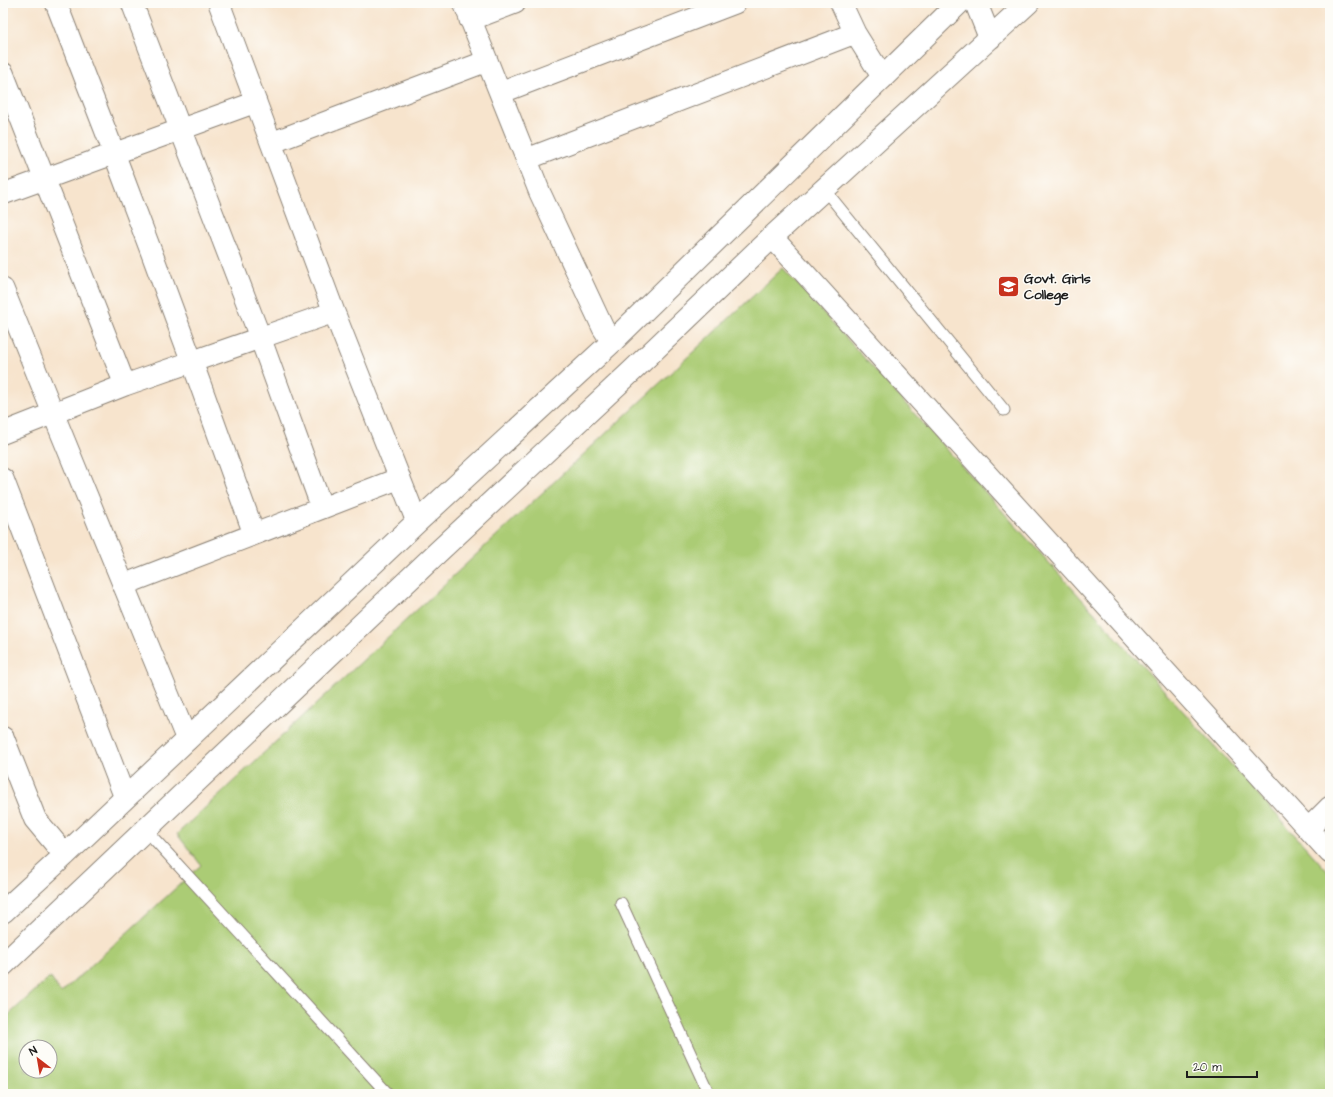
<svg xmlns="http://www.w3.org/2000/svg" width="1333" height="1097" font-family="'Architects Daughter',sans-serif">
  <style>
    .green { fill: #abcc74; stroke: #647448; fill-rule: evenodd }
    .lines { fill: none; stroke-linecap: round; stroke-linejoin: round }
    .service-casing { stroke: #8a8074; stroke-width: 13 }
    .minor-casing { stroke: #8a8074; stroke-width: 23 }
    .tertiary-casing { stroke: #8a8074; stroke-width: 24 }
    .service { stroke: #fff; stroke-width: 11 }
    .minor { stroke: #fff; stroke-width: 21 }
    .tertiary { stroke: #fff; stroke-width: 22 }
    .labels { text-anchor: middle; stroke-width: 3; stroke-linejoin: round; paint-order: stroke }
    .poi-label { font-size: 14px; font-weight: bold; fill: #1c1c1c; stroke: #fdfcf7; text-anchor: start }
  </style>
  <rect width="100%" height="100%" fill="#fdfcf7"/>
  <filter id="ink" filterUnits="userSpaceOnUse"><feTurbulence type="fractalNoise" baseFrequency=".025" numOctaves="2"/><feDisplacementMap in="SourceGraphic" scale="8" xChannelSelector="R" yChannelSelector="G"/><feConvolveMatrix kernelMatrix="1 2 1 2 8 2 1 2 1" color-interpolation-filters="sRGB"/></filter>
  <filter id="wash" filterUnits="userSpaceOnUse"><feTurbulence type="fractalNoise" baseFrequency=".012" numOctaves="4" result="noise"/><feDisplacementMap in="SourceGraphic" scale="16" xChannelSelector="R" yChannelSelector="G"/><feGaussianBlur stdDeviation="0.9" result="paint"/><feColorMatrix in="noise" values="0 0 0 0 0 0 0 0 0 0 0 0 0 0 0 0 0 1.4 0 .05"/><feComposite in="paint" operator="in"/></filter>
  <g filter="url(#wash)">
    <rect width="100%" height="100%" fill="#f7e4cd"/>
    <!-- green -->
    <path class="green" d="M 783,268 L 1330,874 L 1330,1094 L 3,1094 L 3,1020 L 50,977 L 61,993 L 201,865 L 177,834 ZM 26,1047 L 50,1047 L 50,1071 L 26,1071 Z"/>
  </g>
  <g filter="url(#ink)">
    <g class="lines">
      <defs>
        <path id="service" d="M 824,189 L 1004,410
          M 145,829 L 388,1094
          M 621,903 L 709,1094"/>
        <path id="minor" d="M 56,3 C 125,179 191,356 254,534
          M 132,3 L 260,337 L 322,508
          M 219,3 L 334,312 L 417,522
          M 464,3 L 540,193 L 603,328 L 612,342
          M 841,3 L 855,33 L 883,78
          M 470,20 L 515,3
          M 3,73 L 125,385
          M 500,93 L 735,3
          M 271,143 L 487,61
          M 527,159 L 855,33
          M 3,194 L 256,102
          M 772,237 L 1330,853
          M 3,289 L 53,413 L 187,740
          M 3,433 L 125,385 L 334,312
          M 3,479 L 125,798
          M 123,585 L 400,478
          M 1309,828 L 1330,807"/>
        <path id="tertiary" d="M 976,3 L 990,38
          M 3,738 L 35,819 L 65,855
          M 3,912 L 65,855 L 417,522 L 612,342 L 959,3
          M 3,965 L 438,552 L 631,372 L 772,237 L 1028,3"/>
      </defs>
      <!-- service casing -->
      <use href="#service" class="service-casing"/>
      <!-- minor casing -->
      <use href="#minor" class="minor-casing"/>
      <!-- tertiary casing -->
      <use href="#tertiary" class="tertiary-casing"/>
      <!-- service -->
      <use href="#service" class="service"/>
      <!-- minor -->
      <use href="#minor" class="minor"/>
      <!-- tertiary -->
      <use href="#tertiary" class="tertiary"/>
    </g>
  </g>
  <!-- icons -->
  <defs>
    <symbol id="school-square" viewBox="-11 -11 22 22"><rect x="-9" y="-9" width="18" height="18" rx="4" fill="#c8321e" stroke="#fdfcf7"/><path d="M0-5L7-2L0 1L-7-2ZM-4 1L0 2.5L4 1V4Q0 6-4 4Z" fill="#fff"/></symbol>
  </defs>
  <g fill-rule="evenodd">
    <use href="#school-square" x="996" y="274" width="25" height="25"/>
  </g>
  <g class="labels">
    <!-- poi labels -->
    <g class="poi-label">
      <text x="1024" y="283">Govt. Girls<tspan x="1024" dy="16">College</tspan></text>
    </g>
  </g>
  <!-- margin -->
  <rect width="1333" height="1097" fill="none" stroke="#fdfcf7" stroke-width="16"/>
  <!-- north arrow -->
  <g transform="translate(38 1059) rotate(329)"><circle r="19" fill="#fdfcf7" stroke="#a3a29f"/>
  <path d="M0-3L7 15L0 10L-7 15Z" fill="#c8321e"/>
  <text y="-6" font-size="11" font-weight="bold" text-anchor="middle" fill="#1c1c1c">N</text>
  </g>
  <!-- scale -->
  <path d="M1187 1071v6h70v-6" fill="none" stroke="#1c1c1c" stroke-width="2"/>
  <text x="1193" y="1071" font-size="12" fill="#1c1c1c" stroke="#fdfcf7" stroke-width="3" paint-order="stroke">20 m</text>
</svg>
